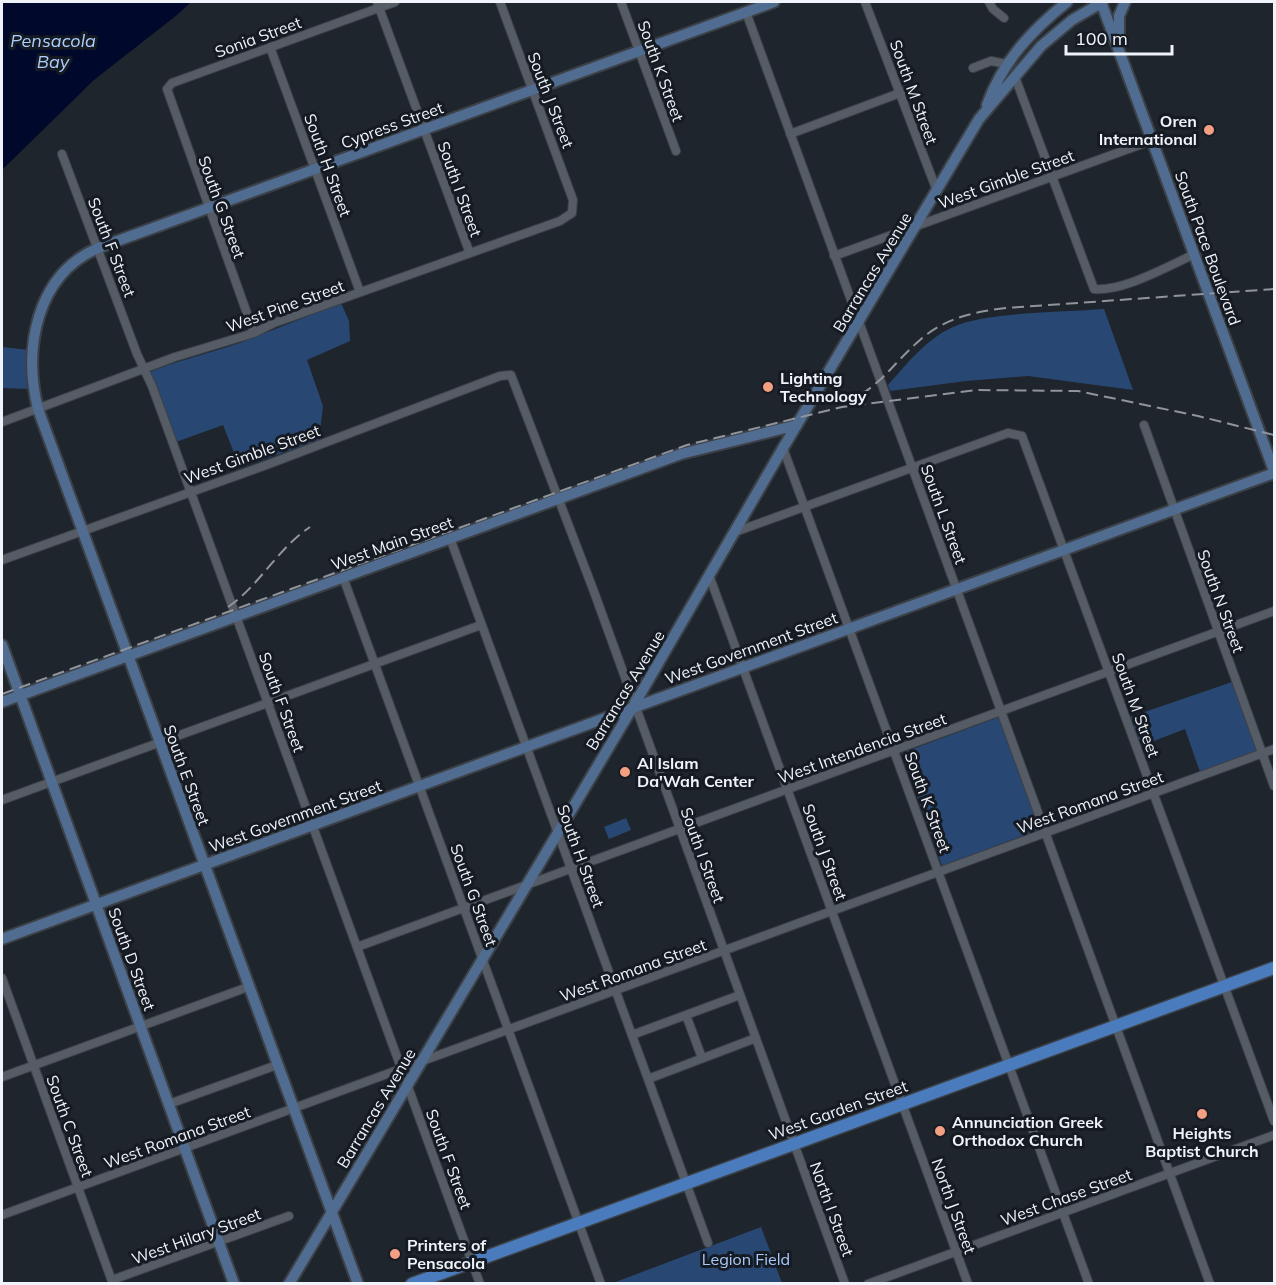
<svg xmlns="http://www.w3.org/2000/svg" width="1276" height="1285" font-family="Mulish,sans-serif">
  <style>
    .green { fill: #284873 }
    .water { fill: #00092c }
    .lines { fill: none; stroke-linecap: round; stroke-linejoin: round }
    .street-casing { stroke: #3c4147; stroke-width: 10 }
    .secondary-casing { stroke: #3c4147; stroke-width: 14 }
    .primary-casing { stroke: #3c4147; stroke-width: 15 }
    .street { stroke: #555c65; stroke-width: 8 }
    .secondary { stroke: #506c90; stroke-width: 10 }
    .primary { stroke: #4a7bbc; stroke-width: 12 }
    .rail { stroke: #90959b; stroke-width: 2; stroke-dasharray: 12 6; stroke-linecap: butt }
    .poi-dot { fill: #f2a081; stroke: #161b23; stroke-width: 2 }
    .labels { text-anchor: middle; stroke-width: 6; stroke-linejoin: round; paint-order: stroke }
    .street-label { font-size: 16px; fill: #f0f4fa; stroke: #161b23 }
    .poi-label { font-size: 16px; font-weight: bold; fill: #f0f4fa; stroke: #161b23; text-anchor: start }
    .park-label { font-size: 16px; fill: #a8caf9; stroke: #161b23 }
    .water-label { font-size: 18px; font-style: italic; fill: #accefe; stroke: #161b23 }
  </style>
  <rect width="100%" height="100%" fill="#1f252c"/>
  <!-- green -->
  <path class="green" d="M 341,303 L 349,321 L 350,341 L 307,360 L 323,406 L 319,440 L 240,468 L 223,425 L 176,442 L 150,372 C 184,358 221,351 255,337 C 284,326 312,314 341,303 Z
    M 1104,309 L 1133,390 L 1028,376 L 966,381 L 890,391 L 888,385 C 907,364 926,339 953,327 C 983,312 1067,312 1104,309 Z
    M 2,347 L 29,350 L 30,389 L 2,388 Z
    M 1232,682 L 1258,751 L 1200,772 L 1185,729 L 1141,746 L 1130,717 Z
    M 999,717 L 1041,829 L 942,866 L 902,753 Z
    M 626,818 L 631,830 L 609,839 L 604,827 Z
    M 761,1227 L 782,1283 L 613,1283 Z"/>
  <!-- water -->
  <path class="water" d="M 2,2 L 191,2 L 177,15 L 94,80 L 2,170 Z"/>
  <g class="lines">
    <defs>
      <path id="street" d="M 377,2 L 469,251
        M 621,2 L 676,151
        M 865,2 L 937,191
        M 989,2 L 993,9 L 1004,18
        M 746,12 L 1210,1284
        M 270,47 L 360,292
        M 973,68 L 991,61 L 1007,64
        M 1015,77 L 1094,289 C 1123,292 1168,266 1195,254
        M 790,134 L 908,90
        M 62,154 L 137,354 L 152,386 L 480,1284
        M 834,256 L 1153,140
        M 254,333 L 167,89 L 172,83 L 395,2
        M 2,422 L 175,357 L 254,333 L 274,323 L 560,221 L 572,213 L 573,200 L 500,2
        M 1144,425 L 1274,786
        M 783,448 L 1089,1284
        M 735,532 L 1008,433 L 1022,436 L 1274,1121
        M 450,538 L 708,1243
        M 2,560 L 269,464 L 500,376 L 511,375 L 593,589 L 845,1284
        M 709,575 L 968,1284
        M 343,577 L 601,1284
        M 2,800 L 481,625
        M 357,947 L 1274,611
        M 2,978 L 113,1284
        M 686,1015 L 702,1058
        M 632,1035 L 740,995
        M 2,1077 L 248,987
        M 648,1079 L 756,1038
        M 169,1104 L 277,1065
        M 2,1215 L 1274,749
        M 112,1280 L 289,1216
        M 868,1284 L 1274,1135"/>
      <path id="secondary" d="M 1101,2 L 1274,471
        M 1119,39 L 1119,16 L 1125,2
        M 987,105 C 1002,62 1032,30 1067,2
        M 2,645 L 234,1284
        M 2,702 L 681,454 L 797,425
        M 2,939 L 1274,473
        M 289,1284 L 634,705 L 783,448 L 979,119 L 1041,46 L 1072,20 L 1103,2
        M 358,1284 L 38,409 C 23,349 36,275 98,248 L 774,2"/>
      <path id="primary" d="M 412,1284 L 1274,968"/>
    </defs>
    <!-- street casing -->
    <use href="#street" class="street-casing"/>
    <!-- secondary casing -->
    <use href="#secondary" class="secondary-casing"/>
    <!-- primary casing -->
    <use href="#primary" class="primary-casing"/>
    <!-- street -->
    <use href="#street" class="street"/>
    <!-- secondary -->
    <use href="#secondary" class="secondary"/>
    <!-- primary -->
    <use href="#primary" class="primary"/>
    <!-- rail -->
    <path class="rail" d="M 845,403 C 882,386 891,365 920,340 C 945,318 973,312 1006,308 L 1274,289
      M 228,607 C 260,585 277,549 310,527
      M 2,694 L 687,445 L 842,407 L 977,390 L 1078,391 L 1198,416 L 1274,435"/>
  </g>
  <!-- markers -->
  <g class="poi-dot">
    <circle cx="1209" cy="130" r="6"/>
    <circle cx="768" cy="387" r="6"/>
    <circle cx="625" cy="772" r="6"/>
    <circle cx="1202" cy="1114" r="6"/>
    <circle cx="940" cy="1131" r="6"/>
    <circle cx="395" cy="1254" r="6"/>
  </g>
  <g class="labels">
    <!-- street labels -->
    <g class="street-label">
      <text transform="translate(258 37) rotate(-20)" y="6">Sonia Street</text>
      <text transform="translate(661 71) rotate(70)" y="6">South K Street</text>
      <text transform="translate(914 92) rotate(70)" y="6">South M Street</text>
      <text transform="translate(551 100) rotate(69)" y="6">South J Street</text>
      <text transform="translate(392 125) rotate(-20)" y="6">Cypress Street</text>
      <text transform="translate(328 165) rotate(70)" y="6">South H Street</text>
      <text transform="translate(1006 179) rotate(-20)" y="6">West Gimble Street</text>
      <text transform="translate(460 189) rotate(70)" y="6">South I Street</text>
      <text transform="translate(222 207) rotate(70)" y="6">South G Street</text>
      <text transform="translate(112 247) rotate(69)" y="6">South F Street</text>
      <text transform="translate(1208 248) rotate(70)" y="6">South Pace Boulevard</text>
      <text transform="translate(872 272) rotate(-59)" y="6">Barrancas Avenue</text>
      <text transform="translate(285 306) rotate(-20)" y="6">West Pine Street</text>
      <text transform="translate(252 454) rotate(-20)" y="6">West Gimble Street</text>
      <text transform="translate(944 514) rotate(70)" y="6">South L Street</text>
      <text transform="translate(392 543) rotate(-20)" y="6">West Main Street</text>
      <text transform="translate(1221 601) rotate(70)" y="6">South N Street</text>
      <text transform="translate(751 648) rotate(-20)" y="6">West Government Street</text>
      <text transform="translate(625 690) rotate(-59)" y="6">Barrancas Avenue</text>
      <text transform="translate(282 702) rotate(70)" y="6">South F Street</text>
      <text transform="translate(1136 705) rotate(70)" y="6">South M Street</text>
      <text transform="translate(862 748) rotate(-20)" y="6">West Intendencia Street</text>
      <text transform="translate(187 775) rotate(70)" y="6">South E Street</text>
      <text transform="translate(928 802) rotate(70)" y="6">South K Street</text>
      <text transform="translate(1090 802) rotate(-20)" y="6">West Romana Street</text>
      <text transform="translate(295 816) rotate(-20)" y="6">West Government Street</text>
      <text transform="translate(825 852) rotate(70)" y="6">South J Street</text>
      <text transform="translate(703 855) rotate(70)" y="6">South I Street</text>
      <text transform="translate(581 856) rotate(70)" y="6">South H Street</text>
      <text transform="translate(474 895) rotate(70)" y="6">South G Street</text>
      <text transform="translate(132 959) rotate(70)" y="6">South D Street</text>
      <text transform="translate(633 970) rotate(-20)" y="6">West Romana Street</text>
      <text transform="translate(376 1108) rotate(-59)" y="6">Barrancas Avenue</text>
      <text transform="translate(838 1110) rotate(-20)" y="6">West Garden Street</text>
      <text transform="translate(70 1126) rotate(70)" y="6">South C Street</text>
      <text transform="translate(177 1137) rotate(-20)" y="6">West Romana Street</text>
      <text transform="translate(449 1159) rotate(70)" y="6">South F Street</text>
      <text transform="translate(1066 1197) rotate(-20)" y="6">West Chase Street</text>
      <text transform="translate(954 1206) rotate(70)" y="6">North J Street</text>
      <text transform="translate(832 1209) rotate(70)" y="6">North I Street</text>
      <text transform="translate(196 1236) rotate(-20)" y="6">West Hilary Street</text>
    </g>
    <!-- poi labels -->
    <g class="poi-label">
      <text x="1197" y="127" text-anchor="end">Oren<tspan x="1197" dy="18">International</tspan></text>
      <text x="780" y="384">Lighting<tspan x="780" dy="18">Technology</tspan></text>
      <text x="637" y="769">Al Islam<tspan x="637" dy="18">Da'Wah Center</tspan></text>
      <text x="952" y="1128">Annunciation Greek<tspan x="952" dy="18">Orthodox Church</tspan></text>
      <text x="1202" y="1139" text-anchor="middle">Heights<tspan x="1202" dy="18">Baptist Church</tspan></text>
      <text x="407" y="1251">Printers of<tspan x="407" dy="18">Pensacola</tspan></text>
    </g>
    <!-- park labels -->
    <g class="park-label">
      <text x="746" y="1265">Legion Field</text>
    </g>
    <!-- water labels -->
    <g class="water-label">
      <text x="53" y="47">Pensacola<tspan x="53" dy="21">Bay</tspan></text>
    </g>
  </g>
  <!-- border -->
  <rect width="1276" height="1285" fill="none" stroke="#f0f4fa" stroke-width="6"/>
  <!-- scale -->
  <path d="M1066 45v9h106v-9" fill="none" stroke="#f0f4fa" stroke-width="3"/>
  <text x="1075" y="45" font-size="18" fill="#f0f4fa" stroke="#161b23" stroke-width="4.5" paint-order="stroke">100 m</text>
</svg>
